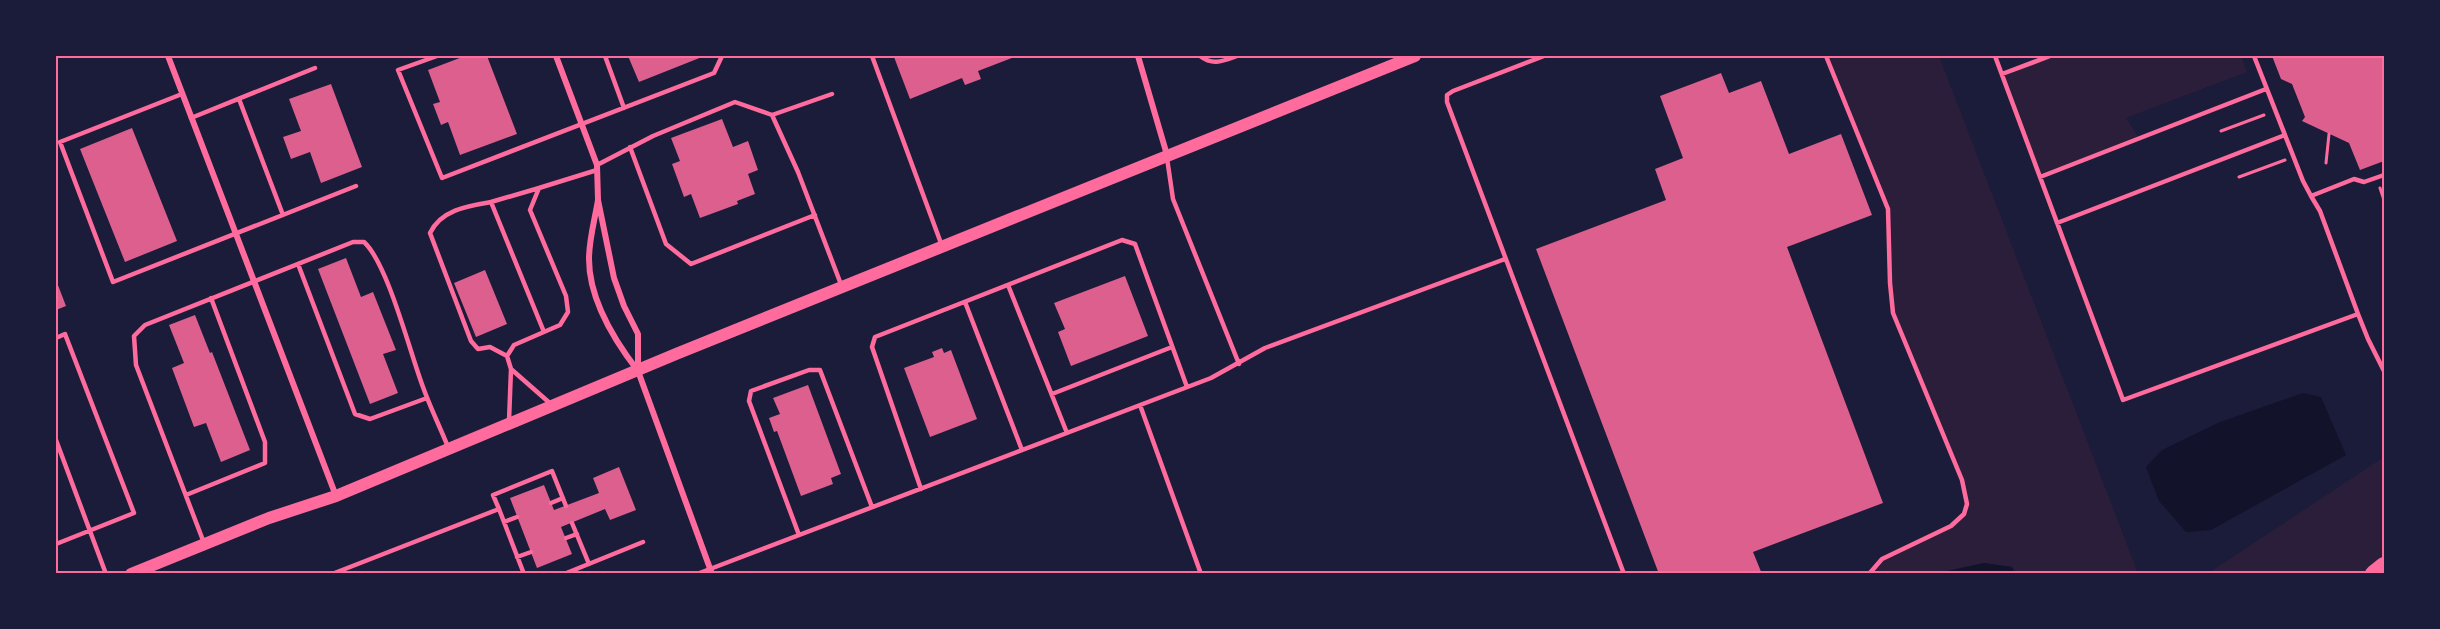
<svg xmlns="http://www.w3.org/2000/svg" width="2440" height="629" font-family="'DM Sans',sans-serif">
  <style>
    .green { fill: #2a1e3b }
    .water { fill: #12122b }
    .building { fill: #dd5f8e }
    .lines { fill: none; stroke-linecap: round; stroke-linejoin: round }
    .path { stroke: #ff6b9d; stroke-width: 3 }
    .service { stroke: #ff6b9d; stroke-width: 4.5 }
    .minor { stroke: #ff6b9d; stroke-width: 6 }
    .secondary { stroke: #ff6b9d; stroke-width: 12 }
    .motorway { stroke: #ff6b9d; stroke-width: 18 }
    .neatline { fill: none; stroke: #ff6b9d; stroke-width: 2 }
  </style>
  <rect width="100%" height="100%" fill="#1b1b3a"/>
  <!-- green -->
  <path class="green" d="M 1826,56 L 1939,56 L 2138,573 L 2015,573 L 2012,567 L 1984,563 L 1938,573 L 1869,573 L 1882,559 L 1951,526 L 1964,514 L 1967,504 L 1962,480 L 1893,313 L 1888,209 Z
    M 2050,56 L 2241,56 L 2247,72 L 2126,118 L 2139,138 L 2040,177 L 2002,74 Z
    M 2384,457 L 2384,566 L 2374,573 L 2207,574 Z"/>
  <!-- water -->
  <path class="water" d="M 2303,393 L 2321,397 L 2346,455 L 2211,530 L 2186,532 L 2159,501 L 2146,467 L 2162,450 L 2220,422 Z
    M 1984,563 L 2012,567 L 2015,573 L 1938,573 Z"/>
  <!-- building -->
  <path class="building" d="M 465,56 L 487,56 L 517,134 L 460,155 L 448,122 L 441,125 L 433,104 L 440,102 L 428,70 Z
    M 628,56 L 701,56 L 702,57 L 639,82 Z
    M 898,56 L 1017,56 L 978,71 L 981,79 L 965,85 L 962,78 L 910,99 L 894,57 Z
    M 2272,56 L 2384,56 L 2384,161 L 2360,170 L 2349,143 L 2302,121 L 2305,117 L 2292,84 L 2281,79 Z
    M 1721,73 L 1729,93 L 1761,81 L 1789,154 L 1841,134 L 1872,215 L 1787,247 L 1883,503 L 1753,552 L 1762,574 L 1659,574 L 1536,249 L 1666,200 L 1655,169 L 1683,158 L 1660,96 Z
    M 331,84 L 362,167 L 321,183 L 310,152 L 291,159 L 283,137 L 301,131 L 289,99 Z
    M 722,119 L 733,147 L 748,141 L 758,170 L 748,174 L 755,194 L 737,201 L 738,204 L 700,218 L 691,194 L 684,197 L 672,164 L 680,161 L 671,138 Z
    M 132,128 L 177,241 L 125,262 L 80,149 Z
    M 346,258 L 361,297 L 373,292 L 396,350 L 383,354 L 398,393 L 370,404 L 318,269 Z
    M 485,270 L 507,324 L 476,337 L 454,283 Z
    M 1125,276 L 1148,336 L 1071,366 L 1058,332 L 1065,329 L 1054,303 Z
    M 56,280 L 66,306 L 56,310 Z
    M 195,315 L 210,353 L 212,352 L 250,450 L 221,462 L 206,423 L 194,427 L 172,368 L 184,363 L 169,325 Z
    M 942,348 L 944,353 L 951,350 L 977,419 L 930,437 L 904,368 L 934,357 L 932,352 Z
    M 808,385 L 841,474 L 831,478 L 833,484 L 801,496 L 777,431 L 774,432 L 769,418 L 780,414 L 773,398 Z
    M 619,467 L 636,510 L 610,520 L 605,509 L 561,527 L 572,554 L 537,568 L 510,498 L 544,485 L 554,510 L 599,493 L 593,478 Z"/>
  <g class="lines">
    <!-- path -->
    <path class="path" d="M 2221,131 L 2264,115
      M 2326,163 L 2329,134
      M 2239,177 L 2285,160
      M 2380,188 L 2384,200"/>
    <!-- service -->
    <path class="service" d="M 437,56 L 398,70 L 442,178 L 714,73 L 722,56
      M 605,56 L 624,108
      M 872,56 L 942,246
      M 1200,56 C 1213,66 1223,61 1237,56
      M 1544,56 L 1453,91 L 1447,95 L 1447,102 L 1624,574
      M 1826,56 L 1888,209 L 1890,283 L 1893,313 L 1962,480 L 1967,504 L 1964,514 L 1951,526 L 1882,559 L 1869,574
      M 1995,56 L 2123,400 L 2358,314 L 2320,211 L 2311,196
      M 2254,56 L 2303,181 L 2311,196 L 2354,179 L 2364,182 L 2384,175
      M 2002,74 L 2050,56
      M 182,94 L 60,142 L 113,282 L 356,186
      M 239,99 L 283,215
      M 772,115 L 832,94
      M 191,118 L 315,68
      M 630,147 L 666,244 L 691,264 L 815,215
      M 1167,158 L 1173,199 L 1239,364
      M 597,165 L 653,136 L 735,102 L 772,115 L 798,172 L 842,287
      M 2040,177 L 2266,89
      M 539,188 L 491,202 L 544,332
      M 491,202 C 467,206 441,210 430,233 L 471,341 L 478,349 L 490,347 L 507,356
      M 2057,223 L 2285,135
      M 298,264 L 355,414 L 370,419 L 427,398
      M 1008,285 L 1067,433
      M 965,302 L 1022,450
      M 2358,314 L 2368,339 L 2384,371
      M 56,338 L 65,334 L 134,513 L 56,544
      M 511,369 L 507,356 L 514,345 L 560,325 L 568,312 L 566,296 L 530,210 L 539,188 L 597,170
      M 1052,394 L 1172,347
      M 1140,405 L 1201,574
      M 509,421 L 511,369 L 552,405
      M 56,440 L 106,574
      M 921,489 L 872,347 L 875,337 L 1122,240 L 1135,244 L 1187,387
      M 186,495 L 265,463 L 265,442 L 211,298
      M 551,503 L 563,498
      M 499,509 L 493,495 L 552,471 L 566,506
      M 504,522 L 517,517
      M 572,523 L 589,564
      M 799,535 L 749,401 L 751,391 L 809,370 L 820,370 L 872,507
      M 566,538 L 577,534
      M 204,543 L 136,365 L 134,336 L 145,325 L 353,242 L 364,242 C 388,264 410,353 423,387 C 430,407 440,427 448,447
      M 517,557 L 531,552
      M 332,574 L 499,509 L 524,574
      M 564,574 L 643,542
      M 697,574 L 1211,378 L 1265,348 L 1505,259"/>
    <!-- minor -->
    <path class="minor" d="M 168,56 L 336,496
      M 556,56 L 597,165 L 598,200 L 614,278 L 624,306 L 638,334 L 638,370
      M 1138,56 L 1167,155
      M 598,200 C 595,219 589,239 589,259 C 589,300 614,340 638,371 L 712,574"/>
    <!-- secondary -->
    <path class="secondary" d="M 131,574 L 269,518 L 336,496 L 676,354 L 1415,56"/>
    <!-- motorway -->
    <path class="motorway" d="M 2374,574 L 2384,566"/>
  </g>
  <!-- border -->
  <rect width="2440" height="629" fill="none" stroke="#1b1b3a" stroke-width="114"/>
  <rect x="57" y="57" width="2326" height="515" class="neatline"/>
</svg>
